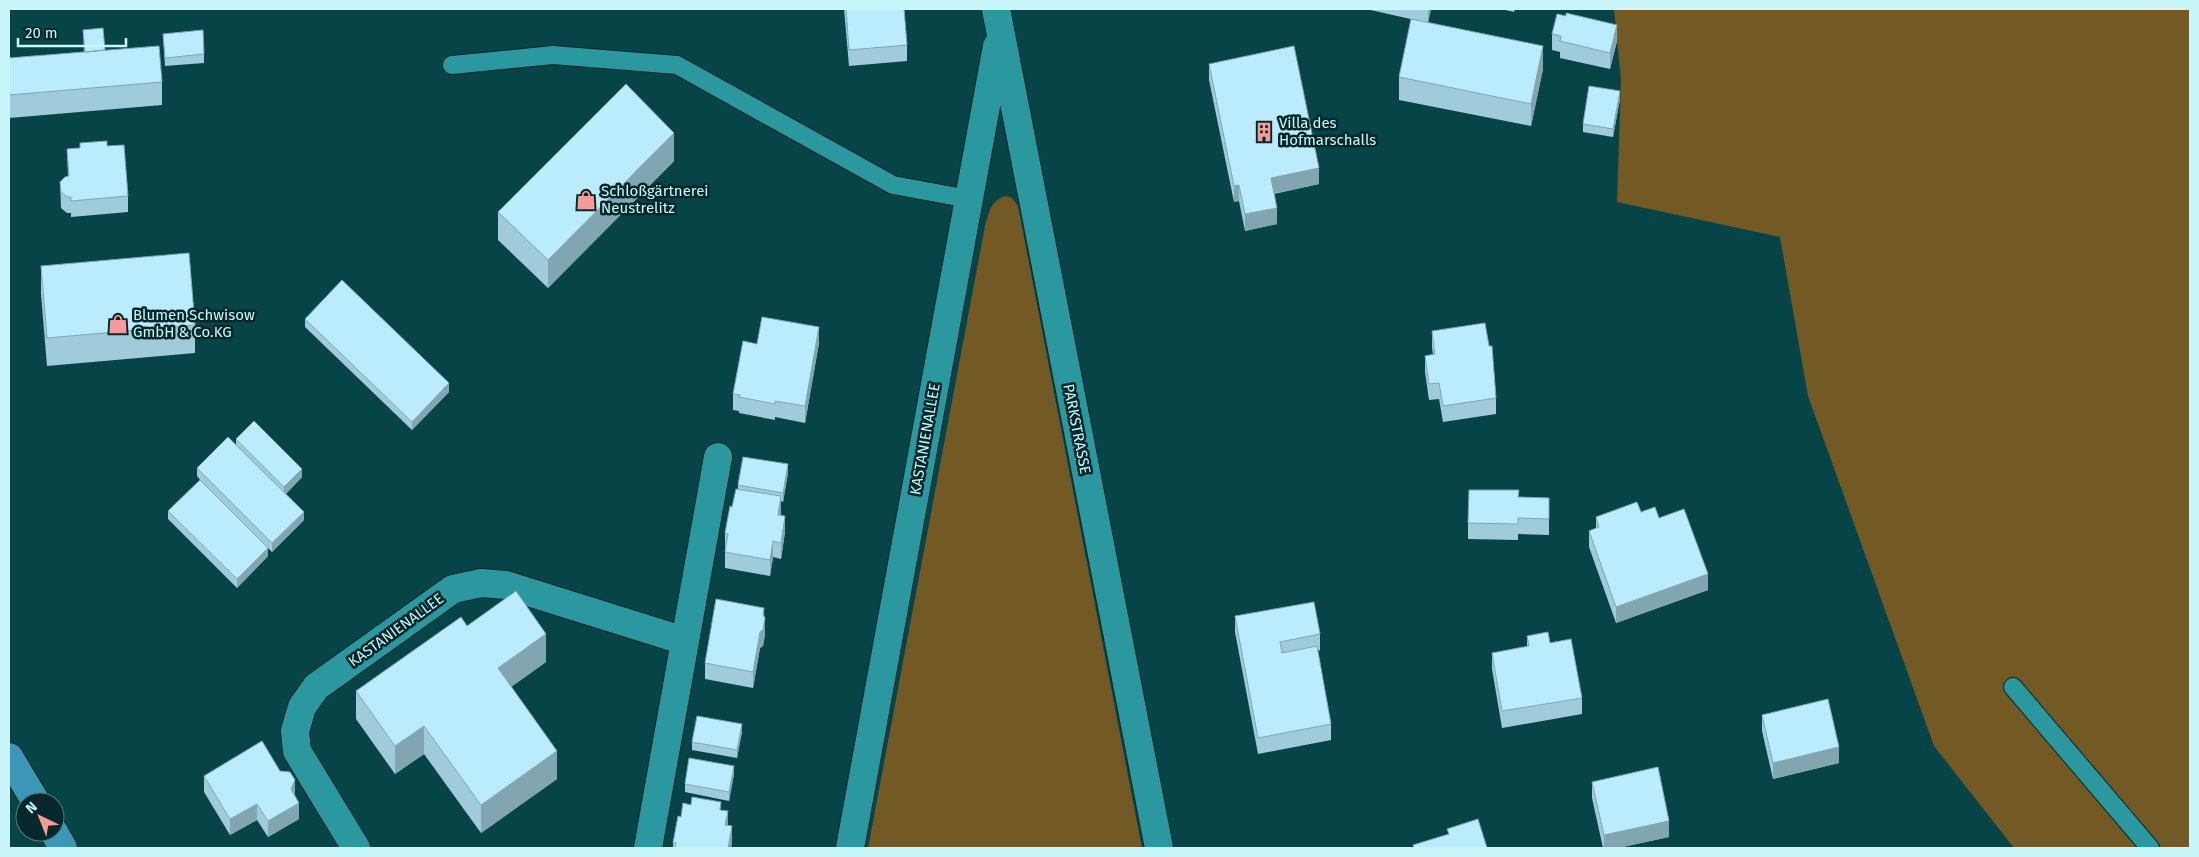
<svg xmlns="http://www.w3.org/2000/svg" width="2199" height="857" font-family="'Fira Sans',sans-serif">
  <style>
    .green { fill: #735924 }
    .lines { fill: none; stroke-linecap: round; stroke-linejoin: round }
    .lane-casing { stroke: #06282a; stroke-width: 20 }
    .street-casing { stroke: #06282a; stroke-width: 30 }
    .secondary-casing { stroke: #06282a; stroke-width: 30 }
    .lane { stroke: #2b979f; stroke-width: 18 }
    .street { stroke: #2b979f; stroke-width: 28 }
    .secondary { stroke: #3c96b6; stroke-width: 28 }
    .wall { fill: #a0cbda }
    .shaded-wall { fill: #82a5b2 }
    .building { fill: #baecfe; stroke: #82a5b2 }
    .labels { text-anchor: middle; stroke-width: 5; stroke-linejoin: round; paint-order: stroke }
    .poi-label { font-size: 15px; fill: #c8f6fa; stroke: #06282a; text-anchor: start }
    .street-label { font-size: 15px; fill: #c8f6fa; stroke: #06282a }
  </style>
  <rect width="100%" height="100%" fill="#074448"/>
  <!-- green -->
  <path class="green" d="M 1614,9 L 2190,9 L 2190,848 L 2014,848 L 1934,746 L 1808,396 L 1780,237 L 1617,202 L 1621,80 Z
    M 1006,196 L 1012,198 L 1018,206 L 1142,848 L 868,848 L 985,226 C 989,212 991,200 1006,196 Z"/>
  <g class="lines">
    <defs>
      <path id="lane" d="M 452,65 L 553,55 L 677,65 L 893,185 L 969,199
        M 2013,687 L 2150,848"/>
      <path id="street" d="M 996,9 L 1159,848
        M 356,848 L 297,751 L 295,731 L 302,707 L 316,687 L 453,589 L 481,583 L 506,585 L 685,641
        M 648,848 L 718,457
        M 850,848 L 997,46"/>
      <path id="secondary" d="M 9,757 L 36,802
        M 54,832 L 63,848"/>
    </defs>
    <!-- lane casing -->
    <use href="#lane" class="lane-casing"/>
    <!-- street casing -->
    <use href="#street" class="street-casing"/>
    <!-- secondary casing -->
    <use href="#secondary" class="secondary-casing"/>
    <!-- lane -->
    <use href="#lane" class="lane"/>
    <!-- street -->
    <use href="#street" class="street"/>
    <!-- secondary -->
    <use href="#secondary" class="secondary"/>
  </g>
  <!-- wall -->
  <path class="wall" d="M 844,9 L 904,9 L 907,45 L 907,61 L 849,66 Z
    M 1366,9 L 1431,9 L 1428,23 L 1543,69 L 1531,126 L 1399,100 L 1399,77 L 1424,22 Z
    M 1501,9 L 1515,9 L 1514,12 Z
    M 83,30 L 105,50 L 162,82 L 162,105 L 9,118 L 9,58 L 84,52 Z
    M 163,34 L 204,54 L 204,63 L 165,66 Z
    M 1552,34 L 1617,41 L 1610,69 L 1560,58 L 1560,52 L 1552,50 Z
    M 1209,64 L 1319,184 L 1274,194 L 1277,224 L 1245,231 L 1239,201 L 1234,202 L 1209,80 Z
    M 1620,99 L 1613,137 L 1583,132 L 1583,124 Z
    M 80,143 L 107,146 L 128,196 L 128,212 L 71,217 L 71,213 L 67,213 L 61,208 L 60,182 L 68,176 L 67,149 L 80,148 Z
    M 674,161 L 548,288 L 498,240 L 498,212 Z
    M 41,266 L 195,325 L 195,353 L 47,366 L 41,294 Z
    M 305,319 L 449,392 L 412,430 L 305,327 Z
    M 1432,331 L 1496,398 L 1496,414 L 1443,422 L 1439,399 L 1429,400 L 1425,372 L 1425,356 L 1433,355 L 1432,347 Z
    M 819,343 L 805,423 L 775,417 L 775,420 L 739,413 L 739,411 L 733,410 L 733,394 L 757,344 Z
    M 236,439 L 302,477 L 286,494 L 304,520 L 272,552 L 268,548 L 268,556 L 237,588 L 168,519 L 168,511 L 200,480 L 197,476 L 197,468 L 236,445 Z
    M 788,473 L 783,502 L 781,501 L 781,515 L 785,532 L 781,559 L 773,557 L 770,576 L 725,568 L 725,533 L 738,489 L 738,485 Z
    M 1519,497 L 1549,498 L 1549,535 L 1518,534 L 1518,540 L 1468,539 L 1468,523 Z
    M 1641,512 L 1659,518 L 1708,590 L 1616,623 L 1589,547 L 1589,531 L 1596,528 L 1596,517 Z
    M 1235,616 L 1320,634 L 1320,650 L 1318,651 L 1331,724 L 1331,740 L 1258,754 L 1235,632 Z
    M 764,617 L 765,634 L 763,646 L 760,648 L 753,688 L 705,679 L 705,663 Z
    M 467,626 L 546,662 L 511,687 L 557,779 L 481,833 L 424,754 L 395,774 L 356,719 L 356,691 Z
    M 1527,636 L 1582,698 L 1582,714 L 1502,728 L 1492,669 L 1492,653 L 1527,647 Z
    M 1762,715 L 1839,763 L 1773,779 L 1762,731 Z
    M 742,732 L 737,758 L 692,750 L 692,742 Z
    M 734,774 L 729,801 L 685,792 L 685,784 Z
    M 204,776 L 295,796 L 299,819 L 268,837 L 257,820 L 230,835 L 204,792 Z
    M 1592,782 L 1669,837 L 1618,848 L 1603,848 L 1592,798 Z
    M 721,810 L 728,825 L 732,842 L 731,848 L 673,848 L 673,843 L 681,817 Z"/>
  <!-- shaded-wall -->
  <path class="shaded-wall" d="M 1428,9 L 1431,9 L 1428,23 Z
    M 1617,25 L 1617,41 L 1610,69 L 1610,53 Z
    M 1543,46 L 1543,69 L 1531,126 L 1531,104 Z
    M 1620,91 L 1620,99 L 1613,137 L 1613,129 Z
    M 674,133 L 674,161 L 548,288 L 548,260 Z
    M 1319,168 L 1319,184 L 1271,194 L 1271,178 Z
    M 1239,185 L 1239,201 L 1234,202 L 1234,186 Z
    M 1277,208 L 1277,224 L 1245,231 L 1245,214 Z
    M 819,327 L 819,343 L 805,423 L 805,406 Z
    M 449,383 L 449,392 L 412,430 L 412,422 Z
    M 788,464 L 788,473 L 783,502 L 783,493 Z
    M 302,469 L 302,477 L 284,496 L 284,487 Z
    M 781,496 L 781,512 L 778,531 L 778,515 Z
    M 304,512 L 304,520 L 272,552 L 272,543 Z
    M 785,516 L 785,532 L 781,559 L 781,543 Z
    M 773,541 L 773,557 L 770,576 L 770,560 Z
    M 268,548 L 268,556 L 237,588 L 237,579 Z
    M 1708,574 L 1708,590 L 1616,623 L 1616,607 Z
    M 764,608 L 765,634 L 763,646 L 760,648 L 753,688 L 753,672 Z
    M 546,634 L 546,662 L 498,696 L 498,668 Z
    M 742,724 L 742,732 L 737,758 L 737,750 Z
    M 424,726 L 424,754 L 395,774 L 395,746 Z
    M 1839,747 L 1839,763 L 1773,779 L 1773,763 Z
    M 557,751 L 557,779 L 481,833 L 481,805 Z
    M 734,766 L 734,774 L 729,801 L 729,792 Z
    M 295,780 L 295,796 L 291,789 Z
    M 299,803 L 299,819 L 268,837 L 268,821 Z
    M 257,804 L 257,820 L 230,835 L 230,819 Z
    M 728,811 L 728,827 L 725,825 Z
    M 1669,821 L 1669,837 L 1618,848 L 1604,848 L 1604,835 Z
    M 732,826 L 732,842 L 731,848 L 728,848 Z"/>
  <!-- building -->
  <path class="building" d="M 846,9 L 904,9 L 907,45 L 849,50 Z
    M 1566,13 L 1617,25 L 1610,53 L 1560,41 L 1561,36 L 1552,34 L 1557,14 L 1566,16 Z
    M 1411,19 L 1543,46 L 1531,104 L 1399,77 Z
    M 103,28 L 105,50 L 85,52 L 83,30 Z
    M 203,30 L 204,54 L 165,58 L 163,34 Z
    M 159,46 L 162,82 L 9,95 L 9,58 Z
    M 1294,46 L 1319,168 L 1271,178 L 1277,208 L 1245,214 L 1239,185 L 1234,186 L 1209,64 Z
    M 626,84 L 674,133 L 548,260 L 498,212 Z
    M 1589,86 L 1620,91 L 1613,129 L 1583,124 Z
    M 107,141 L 107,146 L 124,145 L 128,196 L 71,201 L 71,197 L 67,197 L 61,192 L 60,182 L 65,177 L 69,176 L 67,149 L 80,148 L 80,143 Z
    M 189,253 L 195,325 L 47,338 L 41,266 Z
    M 342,280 L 449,383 L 412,422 L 305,319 Z
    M 762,317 L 819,327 L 805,406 L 775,401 L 775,404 L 739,397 L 740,395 L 733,394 L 743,341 L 757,344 Z
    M 1485,323 L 1489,346 L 1492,346 L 1496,398 L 1443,406 L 1439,383 L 1429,384 L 1425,356 L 1435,354 L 1432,331 Z
    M 254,421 L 302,469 L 284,487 L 236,439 Z
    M 228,437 L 304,512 L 272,543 L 197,468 Z
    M 743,457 L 788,464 L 783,493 L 738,485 Z
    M 200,480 L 268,548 L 237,579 L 168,511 Z
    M 736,489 L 781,496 L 778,515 L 785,516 L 781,543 L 773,541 L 770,560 L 725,552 L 728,534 L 725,533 L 730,506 L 732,507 Z
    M 1469,490 L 1519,490 L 1518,497 L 1549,498 L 1549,519 L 1518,518 L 1518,524 L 1468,523 Z
    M 1637,502 L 1641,512 L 1655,507 L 1659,518 L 1684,509 L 1708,574 L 1616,607 L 1589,531 L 1599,527 L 1596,517 Z
    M 516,591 L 546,634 L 498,668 L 557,751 L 481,805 L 424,726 L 395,746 L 356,691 L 461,617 L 467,626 Z
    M 716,599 L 764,608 L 763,615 L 765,618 L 763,630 L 760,632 L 753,672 L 705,663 Z
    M 1314,602 L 1320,634 L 1280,642 L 1282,653 L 1317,646 L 1331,724 L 1258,738 L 1235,616 Z
    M 1548,632 L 1550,643 L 1571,639 L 1582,698 L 1502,711 L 1492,653 L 1529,646 L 1527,636 Z
    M 1828,699 L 1839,747 L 1773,763 L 1762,715 Z
    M 697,716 L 742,724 L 737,750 L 692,742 Z
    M 262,741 L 280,771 L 290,772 L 295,780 L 291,789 L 299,803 L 268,821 L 257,804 L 230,819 L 204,776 Z
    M 689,758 L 734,766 L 729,792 L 685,784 Z
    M 1658,767 L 1669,821 L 1604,835 L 1592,782 Z
    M 692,797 L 721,802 L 720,810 L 728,811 L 725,825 L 732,826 L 728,848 L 675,848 L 676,843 L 673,843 L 678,816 L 681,817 L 683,803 L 691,805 Z
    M 1478,819 L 1487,848 L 1414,848 L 1413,845 L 1449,834 L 1447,829 Z"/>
  <!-- icons -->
  <defs>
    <symbol id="building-bare" viewBox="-9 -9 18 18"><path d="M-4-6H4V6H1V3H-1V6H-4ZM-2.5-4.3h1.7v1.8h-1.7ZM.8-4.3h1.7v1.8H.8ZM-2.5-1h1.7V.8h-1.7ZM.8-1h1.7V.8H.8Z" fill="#f59b98" stroke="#06282a" stroke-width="2.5" paint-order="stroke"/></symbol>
    <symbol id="shop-bare" viewBox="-9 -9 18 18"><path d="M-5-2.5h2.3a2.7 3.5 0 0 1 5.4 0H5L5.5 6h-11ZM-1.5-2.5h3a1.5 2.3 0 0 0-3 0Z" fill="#f59b98" stroke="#06282a" stroke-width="2.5" paint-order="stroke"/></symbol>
  </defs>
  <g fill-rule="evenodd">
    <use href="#building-bare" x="1250" y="118" width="28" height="28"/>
    <use href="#shop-bare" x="572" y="186" width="28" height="28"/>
    <use href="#shop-bare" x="104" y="310" width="28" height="28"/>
  </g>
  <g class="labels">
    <!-- poi labels -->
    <g class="poi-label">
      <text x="1279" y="128">Villa des<tspan x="1279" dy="17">Hofmarschalls</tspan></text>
      <text x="601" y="196">Schloßgärtnerei<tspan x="601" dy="17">Neustrelitz</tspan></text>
      <text x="133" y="320">Blumen Schwisow<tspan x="133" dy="17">GmbH &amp; Co.KG</tspan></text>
    </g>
    <!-- street labels -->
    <g class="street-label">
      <text transform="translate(1077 429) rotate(79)" y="5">PARKSTRASSE</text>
      <text transform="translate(925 439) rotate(-80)" y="5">KASTANIENALLEE</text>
      <text transform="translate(396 630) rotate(-36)" y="5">KASTANIENALLEE</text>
    </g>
  </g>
  <!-- border -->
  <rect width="2199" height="857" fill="none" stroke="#c8f6fa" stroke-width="20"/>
  <!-- north arrow -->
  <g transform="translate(40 817) rotate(317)"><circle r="24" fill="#06282a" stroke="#547a7d"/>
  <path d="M0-4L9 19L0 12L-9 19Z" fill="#f59b98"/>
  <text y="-8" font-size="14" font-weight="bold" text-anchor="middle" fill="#c8f6fa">N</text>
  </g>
  <!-- scale -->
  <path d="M18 38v8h108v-8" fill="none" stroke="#c8f6fa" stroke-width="2.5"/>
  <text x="25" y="38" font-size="15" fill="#c8f6fa" stroke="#06282a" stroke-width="4" paint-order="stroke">20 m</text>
</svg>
